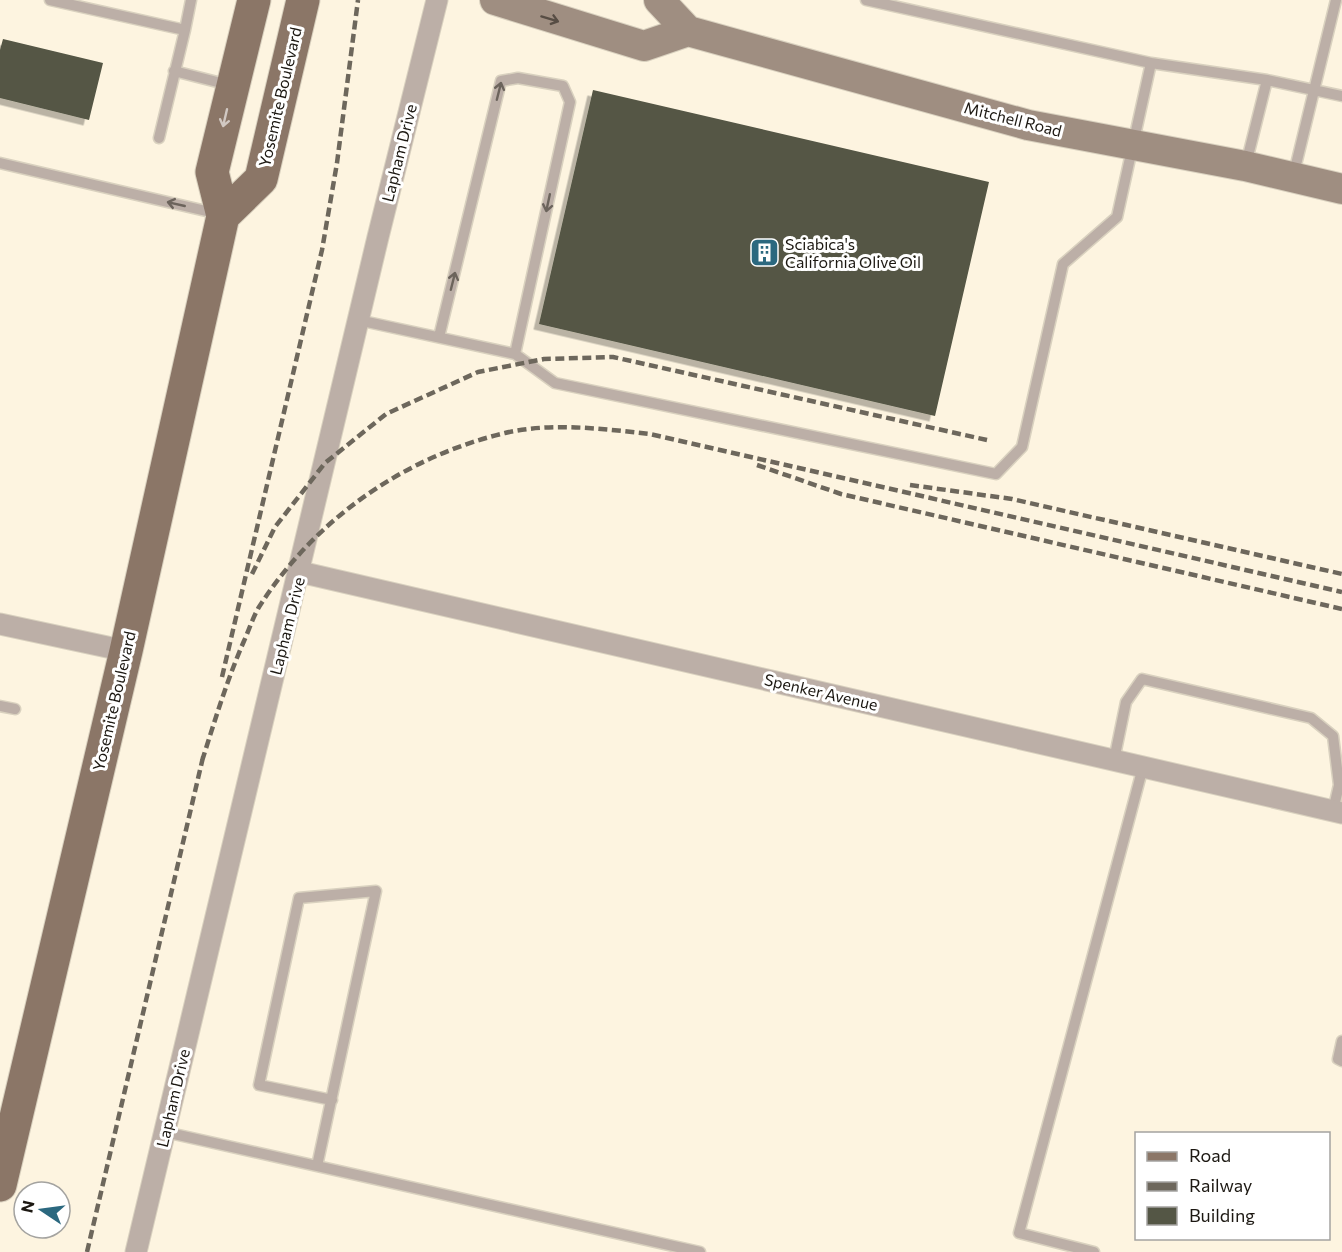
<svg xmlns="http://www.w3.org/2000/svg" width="1342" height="1252" font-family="Commissioner,sans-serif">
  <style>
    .building { fill: #545645; filter: url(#shadow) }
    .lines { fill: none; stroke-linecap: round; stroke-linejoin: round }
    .lane-casing { stroke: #d9d1bf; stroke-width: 13 }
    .street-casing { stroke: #d9d1bf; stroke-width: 23 }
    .secondary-casing { stroke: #d9d1bf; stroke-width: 32 }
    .primary-casing { stroke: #d9d1bf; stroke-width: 35 }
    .lane { stroke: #bcafa7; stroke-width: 10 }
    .street { stroke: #bcafa7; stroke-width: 21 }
    .secondary { stroke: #9f8e81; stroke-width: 30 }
    .primary { stroke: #8b7667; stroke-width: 33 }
    .rail { stroke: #6d675c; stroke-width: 4.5; stroke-dasharray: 9 4.5; stroke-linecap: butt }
    .oneway { stroke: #574d44 }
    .oneway2 { stroke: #6c645c }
    .oneway3 { stroke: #d1c8c2 }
    .labels { text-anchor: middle; stroke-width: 6; stroke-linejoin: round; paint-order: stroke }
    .street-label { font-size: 16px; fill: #1c1812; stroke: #fff }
    .poi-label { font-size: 16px; fill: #1c1812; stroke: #fff; text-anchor: start }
  </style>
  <defs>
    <filter id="shadow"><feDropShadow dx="-5.5" dy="5.5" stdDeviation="0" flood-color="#0004"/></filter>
  </defs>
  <rect width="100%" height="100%" fill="#fdf4e0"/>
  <!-- building -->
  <path class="building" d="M 3,39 L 103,63 L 89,120 L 0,98 L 0,50 Z
    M 593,90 L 989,182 L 935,416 L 539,324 Z"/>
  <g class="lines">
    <defs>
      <path id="lane" d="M 50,0 L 185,30 L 159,138
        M 866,0 L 1151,63
        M 185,30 L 191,0
        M 174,71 L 229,85
        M 0,163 L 219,214
        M 1246,164 L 1267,80
        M 1293,177 L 1336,0
        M 358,320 L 515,354 L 555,383 L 996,474 L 1022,447 L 1063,264 L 1117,217 L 1151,63 L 1267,80 L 1342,96
        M 439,337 L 501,81 L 518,78 L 563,86 L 570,102 L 515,354
        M 0,706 L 15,709
        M 1114,760 L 1126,702 L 1142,679 L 1311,718 L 1333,736 L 1339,785 L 1333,811
        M 1342,1041 L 1338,1059 L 1342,1061
        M 165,1132 L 700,1252
        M 317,1166 L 376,891 L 299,898 L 259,1085 L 332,1100
        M 1094,1252 L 1019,1233 L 1143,767"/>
      <path id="street" d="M 300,572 L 1342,813
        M 0,624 L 126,651
        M 136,1252 L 378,237 L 437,0"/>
      <path id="secondary" d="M 495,0 L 644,46 L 688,31
        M 659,0 L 688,31 L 1028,125 L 1245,166 L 1342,189"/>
      <path id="primary" d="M 223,216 L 261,179 L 303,0
        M 0,1185 L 126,651 L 223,216 L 212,172 L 254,0"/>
    </defs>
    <!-- lane casing -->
    <use href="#lane" class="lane-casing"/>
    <!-- street casing -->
    <use href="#street" class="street-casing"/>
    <!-- secondary casing -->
    <use href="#secondary" class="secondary-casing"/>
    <!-- primary casing -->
    <use href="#primary" class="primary-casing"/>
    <!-- lane -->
    <use href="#lane" class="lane"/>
    <!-- street -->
    <use href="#street" class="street"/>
    <!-- secondary -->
    <use href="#secondary" class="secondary"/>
    <!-- primary -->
    <use href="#primary" class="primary"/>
    <!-- rail -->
    <path class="rail" d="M 757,465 L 841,494 L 1342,609
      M 910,485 L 1012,499 L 1342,574
      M 252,574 L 275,527 L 325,463 L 386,414 L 478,372 L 544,359 L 613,357 L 987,440
      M 222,677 L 322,250 L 337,163 L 358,0
      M 202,761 C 215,720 227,680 244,641 C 249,630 253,617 259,607 C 315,519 404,457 505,433 C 552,422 603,429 650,434 L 1342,592
      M 87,1252 L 204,753"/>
  </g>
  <!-- one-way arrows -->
  <defs><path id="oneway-shaft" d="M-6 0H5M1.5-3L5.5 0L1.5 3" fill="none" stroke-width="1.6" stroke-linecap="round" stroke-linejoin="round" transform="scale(1.5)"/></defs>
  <use class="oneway" href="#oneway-shaft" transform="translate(550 19) rotate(17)"/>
  <g class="oneway2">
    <use href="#oneway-shaft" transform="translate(499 91) rotate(-76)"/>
    <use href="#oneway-shaft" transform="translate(548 203) rotate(102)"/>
    <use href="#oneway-shaft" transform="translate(176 204) rotate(-167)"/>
    <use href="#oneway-shaft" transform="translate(453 281) rotate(-76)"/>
  </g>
  <use class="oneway3" href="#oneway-shaft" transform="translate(225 118) rotate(103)"/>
  <!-- icons -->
  <defs>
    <symbol id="building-square" viewBox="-11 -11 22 22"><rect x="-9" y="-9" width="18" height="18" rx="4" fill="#2b687f" stroke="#fff"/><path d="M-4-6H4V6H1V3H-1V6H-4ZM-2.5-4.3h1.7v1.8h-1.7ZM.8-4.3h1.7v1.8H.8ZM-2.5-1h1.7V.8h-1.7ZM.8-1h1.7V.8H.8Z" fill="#fff"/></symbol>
  </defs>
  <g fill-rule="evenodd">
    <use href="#building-square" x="748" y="236" width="33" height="33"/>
  </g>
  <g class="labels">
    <!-- street labels -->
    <g class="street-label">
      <text transform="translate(280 97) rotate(-77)" y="6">Yosemite Boulevard</text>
      <text transform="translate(1013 119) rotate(14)" y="6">Mitchell Road</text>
      <text transform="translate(399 153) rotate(-76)" y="6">Lapham Drive</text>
      <text transform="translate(287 626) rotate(-76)" y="6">Lapham Drive</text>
      <text transform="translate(821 692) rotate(13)" y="6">Spenker Avenue</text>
      <text transform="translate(114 701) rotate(-77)" y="6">Yosemite Boulevard</text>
      <text transform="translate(173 1098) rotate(-77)" y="6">Lapham Drive</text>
    </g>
    <!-- poi labels -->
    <g class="poi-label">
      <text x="785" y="250">Sciabica's<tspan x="785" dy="18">California Olive Oil</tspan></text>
    </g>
  </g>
  <!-- legend -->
  <rect x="1135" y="1132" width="195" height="108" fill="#ffffff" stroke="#a4a3a0" stroke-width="1.5"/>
  <rect x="1147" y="1152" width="30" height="9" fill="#8b7667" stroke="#a4a3a0" stroke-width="1.5"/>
  <text x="1189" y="1162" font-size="18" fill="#1c1812">Road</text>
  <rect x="1147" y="1182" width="30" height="9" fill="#6d675c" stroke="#a4a3a0" stroke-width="1.5"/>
  <text x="1189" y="1192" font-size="18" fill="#1c1812">Railway</text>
  <rect x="1147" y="1207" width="30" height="18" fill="#545645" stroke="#a4a3a0" stroke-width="1.5"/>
  <text x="1189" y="1222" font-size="18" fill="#1c1812">Building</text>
  <!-- north arrow -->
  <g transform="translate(42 1210) rotate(283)"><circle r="28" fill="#ffffff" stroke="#a4a3a0" stroke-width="1.5"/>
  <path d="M0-4.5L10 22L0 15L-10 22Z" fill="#2b687f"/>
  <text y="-9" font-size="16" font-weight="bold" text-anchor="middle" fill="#1c1812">N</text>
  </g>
</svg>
